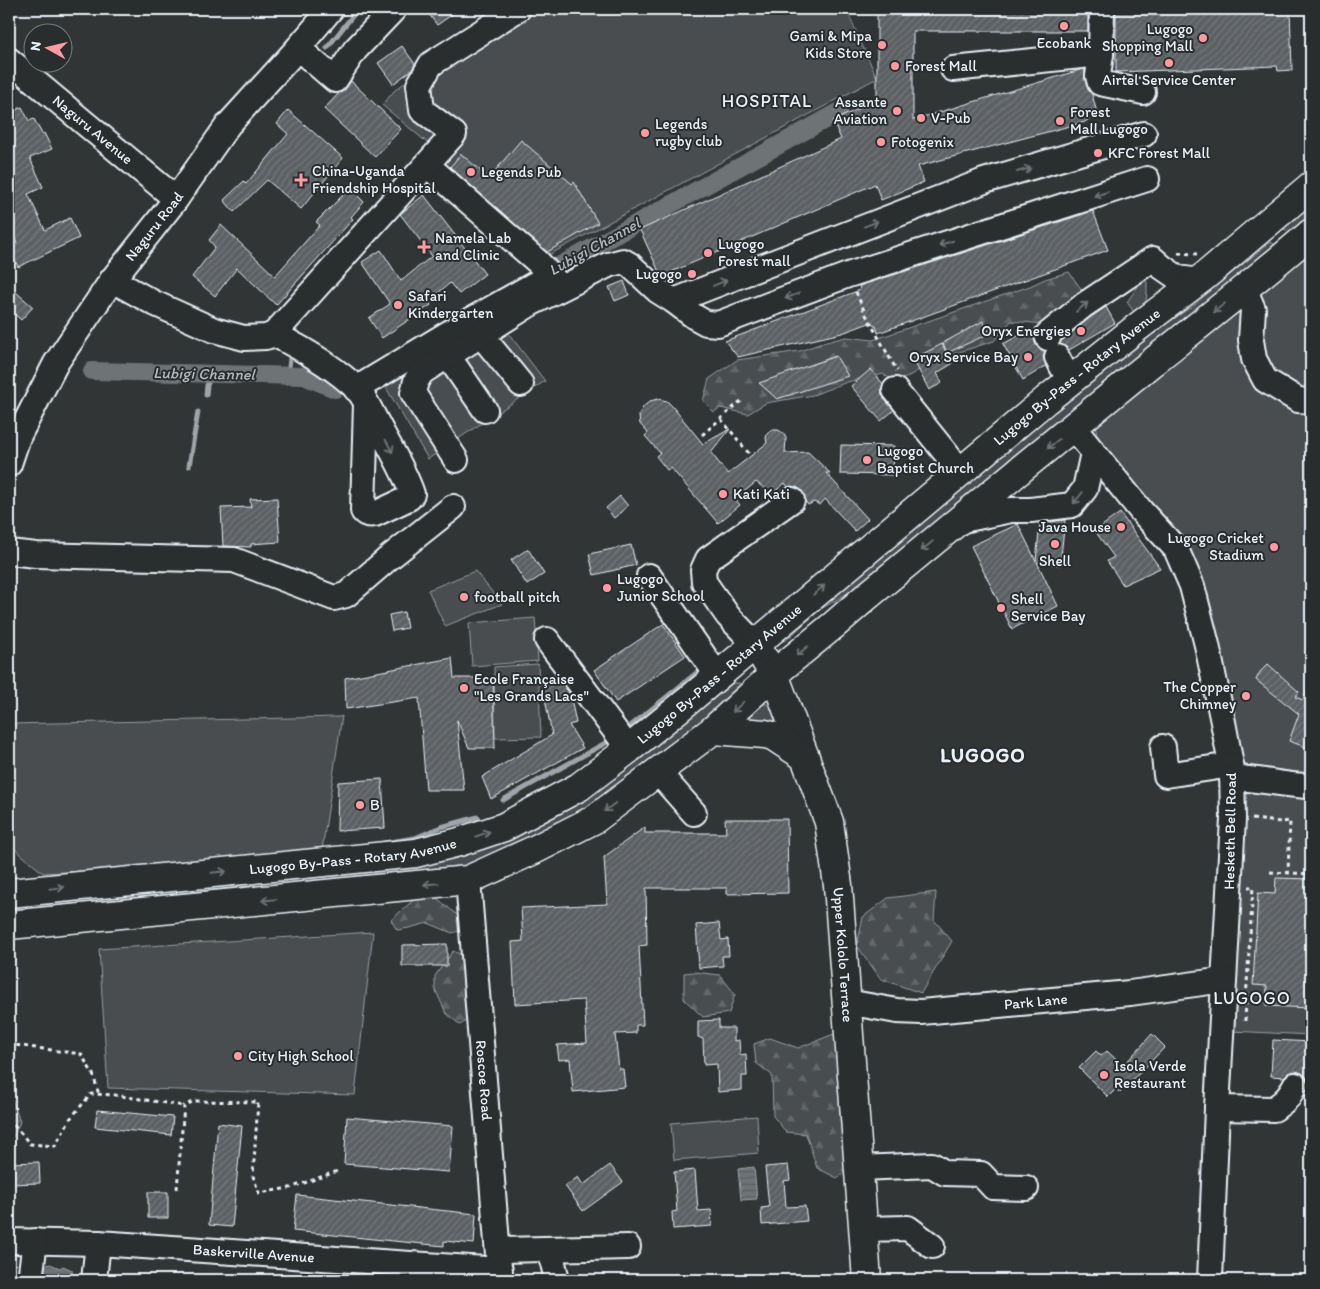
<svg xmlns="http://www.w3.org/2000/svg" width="1320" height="1289" font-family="Itim,sans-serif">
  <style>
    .green { fill: #494d4f; stroke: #989fa4 }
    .forest { fill: url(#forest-firs); stroke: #989fa4 }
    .water { fill: url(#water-rules); stroke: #9fa5aa }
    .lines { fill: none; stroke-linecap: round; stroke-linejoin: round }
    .stream { stroke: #9fa5aa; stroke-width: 5 }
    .canal { stroke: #6e7376; stroke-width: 18 }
    .building { fill: url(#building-hatch); stroke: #e8f1f8 }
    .minor-casing { stroke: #e8f1f8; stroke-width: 28 }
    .major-casing { stroke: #e8f1f8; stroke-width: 31 }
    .path { stroke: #e8f1f8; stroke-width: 3; stroke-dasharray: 4 4; stroke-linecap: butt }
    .minor { stroke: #2a2d2e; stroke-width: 24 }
    .major { stroke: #2a2d2e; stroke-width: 28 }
    .oneway { stroke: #6c7275 }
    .poi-dot { fill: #ff9aa2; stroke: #2a2d2e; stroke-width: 2 }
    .labels { text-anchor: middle; stroke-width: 4; stroke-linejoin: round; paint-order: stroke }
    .poi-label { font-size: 15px; fill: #e8f1f8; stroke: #2a2d2e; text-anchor: start }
    .street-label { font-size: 15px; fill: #e8f1f8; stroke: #2a2d2e }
    .water-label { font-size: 16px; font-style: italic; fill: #b1b8be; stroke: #2a2d2e }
    .quarter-label { font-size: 18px; letter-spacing: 1px; fill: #e8f1f8; stroke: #2a2d2e }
    .district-label { font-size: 20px; font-weight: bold; letter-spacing: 1px; fill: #e8f1f8; stroke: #2a2d2e }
  </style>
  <defs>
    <pattern id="forest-firs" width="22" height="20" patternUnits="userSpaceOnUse" patternTransform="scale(1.25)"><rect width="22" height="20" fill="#494d4f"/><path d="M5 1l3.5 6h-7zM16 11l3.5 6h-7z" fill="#636769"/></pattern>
    <pattern id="water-rules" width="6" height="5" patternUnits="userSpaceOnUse" patternTransform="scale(1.25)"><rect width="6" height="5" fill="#6e7376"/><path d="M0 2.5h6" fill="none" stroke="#5a5e60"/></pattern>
    <pattern id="building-hatch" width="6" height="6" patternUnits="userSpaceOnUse" patternTransform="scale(1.25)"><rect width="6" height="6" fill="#5c6063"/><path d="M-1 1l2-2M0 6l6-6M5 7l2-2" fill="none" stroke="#73777a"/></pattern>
  </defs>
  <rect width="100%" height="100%" fill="#323536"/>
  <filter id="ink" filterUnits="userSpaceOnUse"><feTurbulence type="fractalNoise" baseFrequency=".02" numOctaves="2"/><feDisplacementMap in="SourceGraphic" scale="10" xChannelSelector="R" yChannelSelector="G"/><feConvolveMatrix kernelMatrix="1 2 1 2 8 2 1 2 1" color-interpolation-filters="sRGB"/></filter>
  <g filter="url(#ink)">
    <!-- green -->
    <path class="green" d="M 507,9 L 846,9 L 877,78 L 543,258 L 437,167 L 430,145 L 382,105 L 395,90 Z
      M 1311,197 L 1311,221 L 1293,237 L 1290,231 L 1279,228 Z
      M 1270,242 L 1274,244 L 1276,250 L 930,532 L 848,593 L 821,609 L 785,641 L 778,639 L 996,457 L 1143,340 L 1191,307 Z
      M 1311,243 L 1311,1035 L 1231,1031 L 1237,910 L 1198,582 L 1111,460 L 1100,443 L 1096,431 L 1099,418 Z
      M 1143,279 L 1147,282 C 1147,297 1148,305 1136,315 L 1127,302 Z
      M 527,296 L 536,315 L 506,330 L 545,381 L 428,459 L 381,379 Z
      M 475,571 L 502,604 L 445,626 L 428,590 Z
      M 535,618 L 538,661 L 472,666 L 469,623 Z
      M 538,664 L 541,737 L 495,738 L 494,667 Z
      M 733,683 L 739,683 L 742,686 L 741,692 L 664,753 L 573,818 L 486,864 L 442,875 L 9,914 L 9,901 L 414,864 L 694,709 L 705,706 Z
      M 763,704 L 771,704 L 791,739 L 736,722 Z
      M 342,716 L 322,850 L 218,864 L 43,873 L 9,844 L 9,724 L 340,717 Z
      M 373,932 L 355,1095 L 108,1088 L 99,949 Z
      M 757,1116 L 759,1153 L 674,1160 L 671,1123 Z"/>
    <!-- forest -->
    <path class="forest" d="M 1069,272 L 1084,293 L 1055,325 L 1011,321 L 994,341 L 956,353 L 926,369 L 919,370 L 902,380 L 899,384 L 883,374 L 847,382 L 813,395 L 766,403 L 748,414 L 720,408 L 714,412 L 703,401 L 709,379 L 737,360 L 800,351 L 822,343 L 846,337 L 873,340 L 1030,286 L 1045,279 Z
      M 936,892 L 934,920 L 952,941 L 921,993 L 881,979 L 857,946 L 863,917 L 888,898 Z
      M 433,895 L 462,919 L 462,930 L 452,933 L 428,923 L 409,928 L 397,930 L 391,920 L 418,896 Z
      M 453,951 L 460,954 L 470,974 L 472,1017 L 460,1025 L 446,1013 L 435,989 L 435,976 Z
      M 694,972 L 720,975 L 735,994 L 729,1013 L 703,1017 L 684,999 L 684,973 Z
      M 834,1034 L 860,1061 L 850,1168 L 837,1178 L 817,1168 L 806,1134 L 786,1132 L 773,1116 L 772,1075 L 756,1063 L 754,1044 L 770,1038 L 798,1048 Z
      M 9,1090 L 20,1122 L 9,1146 Z"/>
    <!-- water -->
    <path class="water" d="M 754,1167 L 757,1199 L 741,1200 L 738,1169 Z
      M 50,1264 L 60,1268 L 63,1266 L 72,1270 L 73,1280 L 40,1280 L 41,1271 L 44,1266 Z"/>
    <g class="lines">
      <!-- stream -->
      <path class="stream" d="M 327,48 L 358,9
        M 288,376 L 290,358 L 295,352
        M 206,395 L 207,385 L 213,373
        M 189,466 L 198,412
        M 627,729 L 704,667
        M 503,800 L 609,741
        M 384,843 L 415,838 L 441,827 L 478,817"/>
      <!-- canal -->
      <path class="canal" d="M 537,278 L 839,112
        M 92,371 L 304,376 L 335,389 L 343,385"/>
    </g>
    <!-- building -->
    <path class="building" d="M 425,9 L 460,9 L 437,25 Z
      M 877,9 L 1088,9 L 1088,31 L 913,31 L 913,120 L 1080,70 L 1085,69 L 1085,80 L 1087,87 L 1092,94 L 1097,113 L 1085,122 L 918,166 L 924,182 L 881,200 L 875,184 L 662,276 L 660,274 L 640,230 L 841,139 L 833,121 L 877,100 Z
      M 1116,9 L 1290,9 L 1292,70 L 1278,71 L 1277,66 L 1116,72 Z
      M 402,46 L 415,64 L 412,70 L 393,84 L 378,63 Z
      M 351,81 L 401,129 L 375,157 L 324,109 L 339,93 L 346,88 Z
      M 22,107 L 29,121 L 34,119 L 42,134 L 44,133 L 52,149 L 30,158 L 43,187 L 28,194 L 45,230 L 70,218 L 79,238 L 18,267 L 9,247 L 17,243 L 9,225 L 9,113 Z
      M 288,110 L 343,158 L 301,209 L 267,180 L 234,212 L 224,200 L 244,181 L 246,184 L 288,134 L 277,124 Z
      M 521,140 L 572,184 L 574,182 L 598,223 L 547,252 L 450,167 L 461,154 L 489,178 Z
      M 350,188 L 364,202 L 351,217 L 353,219 L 276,305 L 237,268 L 215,296 L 192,277 L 215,247 L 209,240 L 221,225 L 275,276 L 320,225 L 316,222 Z
      M 424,195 L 485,274 L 459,294 L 450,283 L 428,301 L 431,305 L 382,338 L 369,318 L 390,304 L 362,262 L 381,250 L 401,281 L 432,256 L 400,214 Z
      M 1093,211 L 1108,250 L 878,333 L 876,326 L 874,326 L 872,322 L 842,333 L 738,357 L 725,341 L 860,290 L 859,286 Z
      M 624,281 L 629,295 L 615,301 L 609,287 Z
      M 9,286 L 33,307 L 21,320 L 9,309 Z
      M 1106,307 L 1115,323 L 1069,350 L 1065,346 L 1060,344 L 1061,341 L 1092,316 Z
      M 983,321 L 990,333 L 947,353 L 943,343 Z
      M 1031,329 L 1034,334 L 1035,343 L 1039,349 L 1045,351 L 1043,357 L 1046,366 L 1023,380 L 1003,344 Z
      M 942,344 L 952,364 L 937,373 L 942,383 L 929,390 L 913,359 Z
      M 836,356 L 848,376 L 777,399 L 759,383 Z
      M 871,369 L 883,384 L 882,393 L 884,399 L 894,410 L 881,421 L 851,386 Z
      M 658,399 L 667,401 L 672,406 L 703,444 L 730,429 L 711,453 L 728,474 L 767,443 L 766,438 L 767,434 L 772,430 L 778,430 L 783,433 L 786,438 L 785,453 L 808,452 L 830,473 L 826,473 L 868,519 L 855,531 L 825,499 L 820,505 L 814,502 L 808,505 L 805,501 L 803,493 L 797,487 L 791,486 L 788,487 L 785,483 L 772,494 L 756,482 L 735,499 L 740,505 L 718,523 L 671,468 L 667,470 L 656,456 L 660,453 L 645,436 L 648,433 L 640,424 L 639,416 L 643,407 L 650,401 Z
      M 841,445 L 894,446 L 893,475 L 840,474 Z
      M 620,496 L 628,506 L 614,518 L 606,508 Z
      M 277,498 L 280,542 L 251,544 L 251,547 L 223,546 L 221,508 L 251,507 L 250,499 Z
      M 1120,513 L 1160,568 L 1123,585 L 1107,561 L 1114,557 L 1095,531 Z
      M 1065,520 L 1060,565 L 1037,562 L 1058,606 L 1012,629 L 971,546 L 1018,524 L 1036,561 L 1040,523 Z
      M 631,545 L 636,565 L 594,575 L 589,554 Z
      M 528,549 L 544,574 L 527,585 L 511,560 Z
      M 404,612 L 407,628 L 392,631 L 389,615 Z
      M 663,624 L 685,656 L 616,702 L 594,670 Z
      M 452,658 L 454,678 L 493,678 L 495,748 L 469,748 L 457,720 L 464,790 L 426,790 L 419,698 L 346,709 L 345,678 Z
      M 1268,664 L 1299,692 L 1295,697 L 1303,700 L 1309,683 L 1311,684 L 1311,749 L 1289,741 L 1299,714 L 1256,680 L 1260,672 Z
      M 556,675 L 570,694 L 576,723 L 569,725 L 583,748 L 491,799 L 482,777 L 552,735 L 541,678 Z
      M 382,779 L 385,828 L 337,831 L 338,782 Z
      M 725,819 L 787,819 L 788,893 L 727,894 L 727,888 L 646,888 L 647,945 L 639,946 L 643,1025 L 636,1025 L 636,1033 L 615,1034 L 619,1069 L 623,1069 L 625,1087 L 573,1092 L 570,1059 L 559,1060 L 557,1045 L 587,1043 L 584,1000 L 515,1004 L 512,942 L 523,941 L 521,908 L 607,904 L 604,857 L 645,827 L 645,833 L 726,833 Z
      M 1276,878 L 1311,879 L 1311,1008 L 1266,1006 L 1267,986 L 1253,985 L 1258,893 L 1275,894 Z
      M 719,923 L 721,940 L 728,939 L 729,956 L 722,956 L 723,966 L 699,968 L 696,925 Z
      M 447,944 L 447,966 L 402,966 L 402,945 Z
      M 719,1020 L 719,1028 L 734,1028 L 734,1041 L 739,1040 L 740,1055 L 746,1054 L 747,1076 L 742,1076 L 742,1090 L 718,1092 L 717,1064 L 704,1065 L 703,1039 L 698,1037 L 698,1021 Z
      M 1152,1034 L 1165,1047 L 1120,1093 L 1116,1089 L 1108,1097 L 1079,1068 L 1096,1051 L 1101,1056 L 1107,1051 L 1123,1066 Z
      M 1273,1040 L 1311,1042 L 1311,1079 L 1307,1078 L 1302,1073 L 1295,1071 L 1288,1073 L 1284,1077 L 1271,1076 Z
      M 97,1110 L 173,1117 L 171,1135 L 95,1127 Z
      M 347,1117 L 453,1126 L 449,1172 L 344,1164 Z
      M 218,1123 L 242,1126 L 232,1227 L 209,1225 Z
      M 39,1162 L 40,1183 L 9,1184 L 9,1163 Z
      M 610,1165 L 623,1182 L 583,1211 L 565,1186 L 578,1177 L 583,1185 Z
      M 788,1165 L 790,1180 L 784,1181 L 786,1207 L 805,1206 L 807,1221 L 762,1225 L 761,1208 L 769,1207 L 765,1167 Z
      M 695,1170 L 698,1211 L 711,1210 L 712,1226 L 673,1229 L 672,1212 L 677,1211 L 674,1172 Z
      M 148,1192 L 168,1192 L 168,1218 L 148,1218 Z
      M 297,1195 L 476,1214 L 474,1244 L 444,1241 L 444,1246 L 293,1231 Z"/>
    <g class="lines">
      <defs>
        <g id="minor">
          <path d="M 298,48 L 335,80 L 355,50 L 394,9"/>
          <path d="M 1101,54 L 1102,9"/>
          <path id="s1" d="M 9,60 L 176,199"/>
          <path d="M 953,69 L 1101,54 L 1098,76 L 1100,83 L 1143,92"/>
          <path d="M 427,165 L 538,262 L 561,287"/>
          <path d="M 112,280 L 154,303 L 214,330 L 244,338 L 266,337 L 274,334 L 454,134 L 422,110 L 419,85 L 431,64 L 518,9"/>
          <path d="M 1244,288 L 1253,309 L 1251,340 L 1254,359 L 1265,380 L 1298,400 L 1311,401"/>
          <path d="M 674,301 L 764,266 L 984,181 L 1144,134"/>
          <path d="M 274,334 C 301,348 335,367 357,389 C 366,399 372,414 378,425 C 390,448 404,470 412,494 L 409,498 L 375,514 C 370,515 366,515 363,511 L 366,403"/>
          <path d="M 481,335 L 521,384"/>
          <path d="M 1048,338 L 1047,335 L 1084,305 L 1153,259 L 1162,267 L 1178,278 L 1199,281"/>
          <path d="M 448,356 L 485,410"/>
          <path d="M 1057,357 L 1070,382"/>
          <path d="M 356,389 L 462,325 L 551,275"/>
          <path d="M 895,390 L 961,472"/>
          <path d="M 1073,427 L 1142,512 L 1176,549 L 1192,586 L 1207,645 L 1223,722 L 1232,770 L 1233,819 L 1217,1108 L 1210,1280"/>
          <path d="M 456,460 L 413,393 L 416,381 L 422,372 L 530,304 L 608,265 L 623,261 L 630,265 L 658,291 L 674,301 L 695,317 L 706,323 L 718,324 L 848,275 L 1147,179"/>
          <path id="s2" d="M 9,464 L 18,437 L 56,363 L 112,280 L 176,199 L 228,125 L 298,48 L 331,9"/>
          <path d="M 958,521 L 1011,510 L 1031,510 L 1072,505 L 1085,489 L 1093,453"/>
          <path d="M 9,552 L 36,555 L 234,560 L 334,598 L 346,595 L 390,557 L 453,507"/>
          <path d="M 649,576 L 717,675"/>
          <path d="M 547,640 L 629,749"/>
          <path d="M 755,644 L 728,616 L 704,582 L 703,570 L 708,559 L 792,500"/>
          <path d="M 1163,747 L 1166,775 L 1231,765"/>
          <path d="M 657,771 L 694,813"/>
          <path d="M 1232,778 C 1259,778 1284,786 1311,786"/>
          <path id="s3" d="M 468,880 L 500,1280"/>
          <path id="s4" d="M 847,1002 L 897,1011 L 921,1012 L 1130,993 L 1224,980"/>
          <path d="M 1217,1108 L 1274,1109 L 1283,1102 L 1289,1096 L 1295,1085"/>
          <path d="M 859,1168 L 932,1165 L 945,1173 L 981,1174 L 993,1187 L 1026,1188"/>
          <path d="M 864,1229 L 908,1228 L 932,1246"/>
          <path id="s5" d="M 9,1241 L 98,1243 L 500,1270"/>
          <path d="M 547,1249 L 553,1263 L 557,1280"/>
          <path d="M 498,1250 L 628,1247"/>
          <path d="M 30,1280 L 35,1241"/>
          <path d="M 94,1280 L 98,1243"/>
        </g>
        <g id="major">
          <path id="s6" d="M 765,660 L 774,674 L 829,822 L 838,885 L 867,1280"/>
          <path d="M 713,730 L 765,734 L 773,736 L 805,757"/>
          <path id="s7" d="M 9,893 L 416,853 L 459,842 L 504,827 L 579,787 L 629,749 L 689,700 L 1046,400 L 1139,326 L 1206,275 L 1311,186"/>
          <path d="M 9,925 L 468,880 L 534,850 L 595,819 L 713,730 L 774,674 L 835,624 L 866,597 C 960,519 1055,441 1150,364 C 1204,321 1259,278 1311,233"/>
        </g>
      </defs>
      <!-- minor casing -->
      <use href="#minor" class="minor-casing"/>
      <!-- major casing -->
      <use href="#major" class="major-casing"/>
      <!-- path -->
      <path class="path" d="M 1178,253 L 1197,254
        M 856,292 L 865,313 L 897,371
        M 721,419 L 751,456
        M 702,435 L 741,401
        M 1252,819 L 1281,822 L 1290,821 L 1288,872
        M 1270,872 L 1311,874
        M 1245,1021 L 1246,1000 L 1253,887 L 1248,887
        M 9,1048 L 14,1045 L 81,1054 L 93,1074 L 99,1095
        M 9,1119 L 30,1144 L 55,1146 L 70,1119 L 91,1094 L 115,1095 L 184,1106
        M 177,1189 L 184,1106 L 194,1101 L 258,1102 L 253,1176 L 259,1193 L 290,1188 L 338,1171"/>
      <!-- minor -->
      <use href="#minor" class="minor"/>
      <!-- major -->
      <use href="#major" class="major"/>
    </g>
    <!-- one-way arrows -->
    <defs><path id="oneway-shaft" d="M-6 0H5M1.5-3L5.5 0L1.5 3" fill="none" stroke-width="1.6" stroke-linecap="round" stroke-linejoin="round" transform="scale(1.25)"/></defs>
    <g class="oneway">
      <use href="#oneway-shaft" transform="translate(1024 170) rotate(-16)"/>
      <use href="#oneway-shaft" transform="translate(1101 194) rotate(162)"/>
      <use href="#oneway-shaft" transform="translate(871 224) rotate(-21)"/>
      <use href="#oneway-shaft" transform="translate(946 243) rotate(162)"/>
      <use href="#oneway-shaft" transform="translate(720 283) rotate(-22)"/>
      <use href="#oneway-shaft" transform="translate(792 296) rotate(159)"/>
      <use href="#oneway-shaft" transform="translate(1082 307) rotate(-38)"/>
      <use href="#oneway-shaft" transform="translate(1219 308) rotate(141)"/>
      <use href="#oneway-shaft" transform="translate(1053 444) rotate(141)"/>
      <use href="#oneway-shaft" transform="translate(389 446) rotate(62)"/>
      <use href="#oneway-shaft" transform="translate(1078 498) rotate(129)"/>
      <use href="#oneway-shaft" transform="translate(927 546) rotate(141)"/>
      <use href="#oneway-shaft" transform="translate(819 590) rotate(-40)"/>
      <use href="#oneway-shaft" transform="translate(802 651) rotate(141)"/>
      <use href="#oneway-shaft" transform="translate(738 707) rotate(137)"/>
      <use href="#oneway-shaft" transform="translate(610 807) rotate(143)"/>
      <use href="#oneway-shaft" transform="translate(483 834) rotate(-19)"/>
      <use href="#oneway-shaft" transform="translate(219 872) rotate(-6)"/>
      <use href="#oneway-shaft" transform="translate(431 884) rotate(175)"/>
      <use href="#oneway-shaft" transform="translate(57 888) rotate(-6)"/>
      <use href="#oneway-shaft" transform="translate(269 900) rotate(175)"/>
    </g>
  </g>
  <!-- markers -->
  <g class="poi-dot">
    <circle cx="1064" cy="26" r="5"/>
    <circle cx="1203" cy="38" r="5"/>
    <circle cx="882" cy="45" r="5"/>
    <circle cx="1169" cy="63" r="5"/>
    <circle cx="895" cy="66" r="5"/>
    <circle cx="897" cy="111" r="5"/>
    <circle cx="921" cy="118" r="5"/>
    <circle cx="1060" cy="121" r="5"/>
    <circle cx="645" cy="133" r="5"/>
    <circle cx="881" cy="142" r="5"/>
    <circle cx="1098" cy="153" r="5"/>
    <circle cx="471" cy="172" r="5"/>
    <path d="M298.5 172.5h5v5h5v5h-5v5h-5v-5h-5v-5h5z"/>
    <path d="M421.5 239.5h5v5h5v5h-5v5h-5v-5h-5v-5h5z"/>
    <circle cx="708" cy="253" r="5"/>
    <circle cx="692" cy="274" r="5"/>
    <circle cx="398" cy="305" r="5"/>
    <circle cx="1081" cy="331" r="5"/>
    <circle cx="1028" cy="357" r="5"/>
    <circle cx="867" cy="460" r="5"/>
    <circle cx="723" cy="494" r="5"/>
    <circle cx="1121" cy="527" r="5"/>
    <circle cx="1055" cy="544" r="5"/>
    <circle cx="1274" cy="547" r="5"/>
    <circle cx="607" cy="588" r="5"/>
    <circle cx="464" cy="597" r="5"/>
    <circle cx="1001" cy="608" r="5"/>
    <circle cx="464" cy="688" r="5"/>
    <circle cx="1246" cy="696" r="5"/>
    <circle cx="360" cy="805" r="5"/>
    <circle cx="238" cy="1056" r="5"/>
    <circle cx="1104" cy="1075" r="5"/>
  </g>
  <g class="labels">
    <!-- poi labels -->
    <g class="poi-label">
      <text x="1193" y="34" text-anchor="end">Lugogo<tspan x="1193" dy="17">Shopping Mall</tspan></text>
      <text x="872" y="41" text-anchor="end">Gami &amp; Mipa<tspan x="872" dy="17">Kids Store</tspan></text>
      <text x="1064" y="48" text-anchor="middle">Ecobank</text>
      <text x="905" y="71">Forest Mall</text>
      <text x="1169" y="85" text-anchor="middle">Airtel Service Center</text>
      <text x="887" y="107" text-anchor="end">Assante<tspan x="887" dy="17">Aviation</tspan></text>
      <text x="1070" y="117">Forest<tspan x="1070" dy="17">Mall Lugogo</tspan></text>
      <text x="931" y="123">V-Pub</text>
      <text x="655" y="129">Legends<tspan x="655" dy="17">rugby club</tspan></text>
      <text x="891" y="147">Fotogenix</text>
      <text x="1108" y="158">KFC Forest Mall</text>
      <text x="312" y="176">China-Uganda<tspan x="312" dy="17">Friendship Hospital</tspan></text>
      <text x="481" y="177">Legends Pub</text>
      <text x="435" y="243">Namela Lab<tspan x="435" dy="17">and Clinic</tspan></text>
      <text x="718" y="249">Lugogo<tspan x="718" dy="17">Forest mall</tspan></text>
      <text x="682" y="279" text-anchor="end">Lugogo</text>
      <text x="408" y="301">Safari<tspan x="408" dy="17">Kindergarten</tspan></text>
      <text x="1071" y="336" text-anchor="end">Oryx Energies</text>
      <text x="1018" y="362" text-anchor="end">Oryx Service Bay</text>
      <text x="877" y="456">Lugogo<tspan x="877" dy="17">Baptist Church</tspan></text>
      <text x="733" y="499">Kati Kati</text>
      <text x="1111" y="532" text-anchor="end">Java House</text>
      <text x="1264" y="543" text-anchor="end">Lugogo Cricket<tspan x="1264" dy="17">Stadium</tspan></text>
      <text x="1055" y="566" text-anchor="middle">Shell</text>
      <text x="617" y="584">Lugogo<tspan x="617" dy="17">Junior School</tspan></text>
      <text x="474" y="602">football pitch</text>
      <text x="1011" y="604">Shell<tspan x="1011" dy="17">Service Bay</tspan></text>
      <text x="474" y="684">Ecole Française<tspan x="474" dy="17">"Les Grands Lacs"</tspan></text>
      <text x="1236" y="692" text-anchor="end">The Copper<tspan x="1236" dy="17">Chimney</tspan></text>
      <text x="370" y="810">B</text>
      <text x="248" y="1061">City High School</text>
      <text x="1114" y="1071">Isola Verde<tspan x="1114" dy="17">Restaurant</tspan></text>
    </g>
    <!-- street labels -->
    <g class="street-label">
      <text dy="5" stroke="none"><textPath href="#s1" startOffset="109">Naguru Avenue</textPath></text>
      <text dy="5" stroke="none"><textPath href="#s2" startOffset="280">Naguru Road</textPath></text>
      <text dy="5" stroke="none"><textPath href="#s7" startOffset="1231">Lugogo By-Pass - Rotary Avenue</textPath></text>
      <text dy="5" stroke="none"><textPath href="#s7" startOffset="766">Lugogo By-Pass - Rotary Avenue</textPath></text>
      <text transform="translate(1230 831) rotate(-89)" y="5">Hesketh Bell Road</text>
      <text dy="5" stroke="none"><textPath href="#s7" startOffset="346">Lugogo By-Pass - Rotary Avenue</textPath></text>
      <text dy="5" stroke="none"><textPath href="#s6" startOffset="308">Upper Kololo Terrace</textPath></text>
      <text dy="5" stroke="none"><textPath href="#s4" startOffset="190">Park Lane</textPath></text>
      <text dy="5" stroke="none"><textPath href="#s3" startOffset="201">Roscoe Road</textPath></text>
      <text dy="5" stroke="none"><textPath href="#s5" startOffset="245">Baskerville Avenue</textPath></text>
    </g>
    <!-- water labels -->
    <g class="water-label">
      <text transform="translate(594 246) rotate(-29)" y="6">Lubigi Channel</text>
      <text transform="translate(204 373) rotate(1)" y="6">Lubigi Channel</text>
    </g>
    <!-- quarter labels -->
    <g class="quarter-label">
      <text x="767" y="107">HOSPITAL</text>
      <text x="1252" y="1004">LUGOGO</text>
    </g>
    <!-- district labels -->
    <g class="district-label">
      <text x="983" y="762">LUGOGO</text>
    </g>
  </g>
  <!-- margin -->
  <rect width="1320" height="1289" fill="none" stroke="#2a2d2e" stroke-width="30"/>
  <rect x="15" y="15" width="1290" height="1259" fill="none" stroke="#e8f1f8" stroke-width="2" filter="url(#ink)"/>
  <!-- north arrow -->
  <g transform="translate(48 48) rotate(278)"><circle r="24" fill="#2a2d2e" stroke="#767b7f"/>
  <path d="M0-4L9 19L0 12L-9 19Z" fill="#ff9aa2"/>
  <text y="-8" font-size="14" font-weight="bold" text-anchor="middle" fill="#e8f1f8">N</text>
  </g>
</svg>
